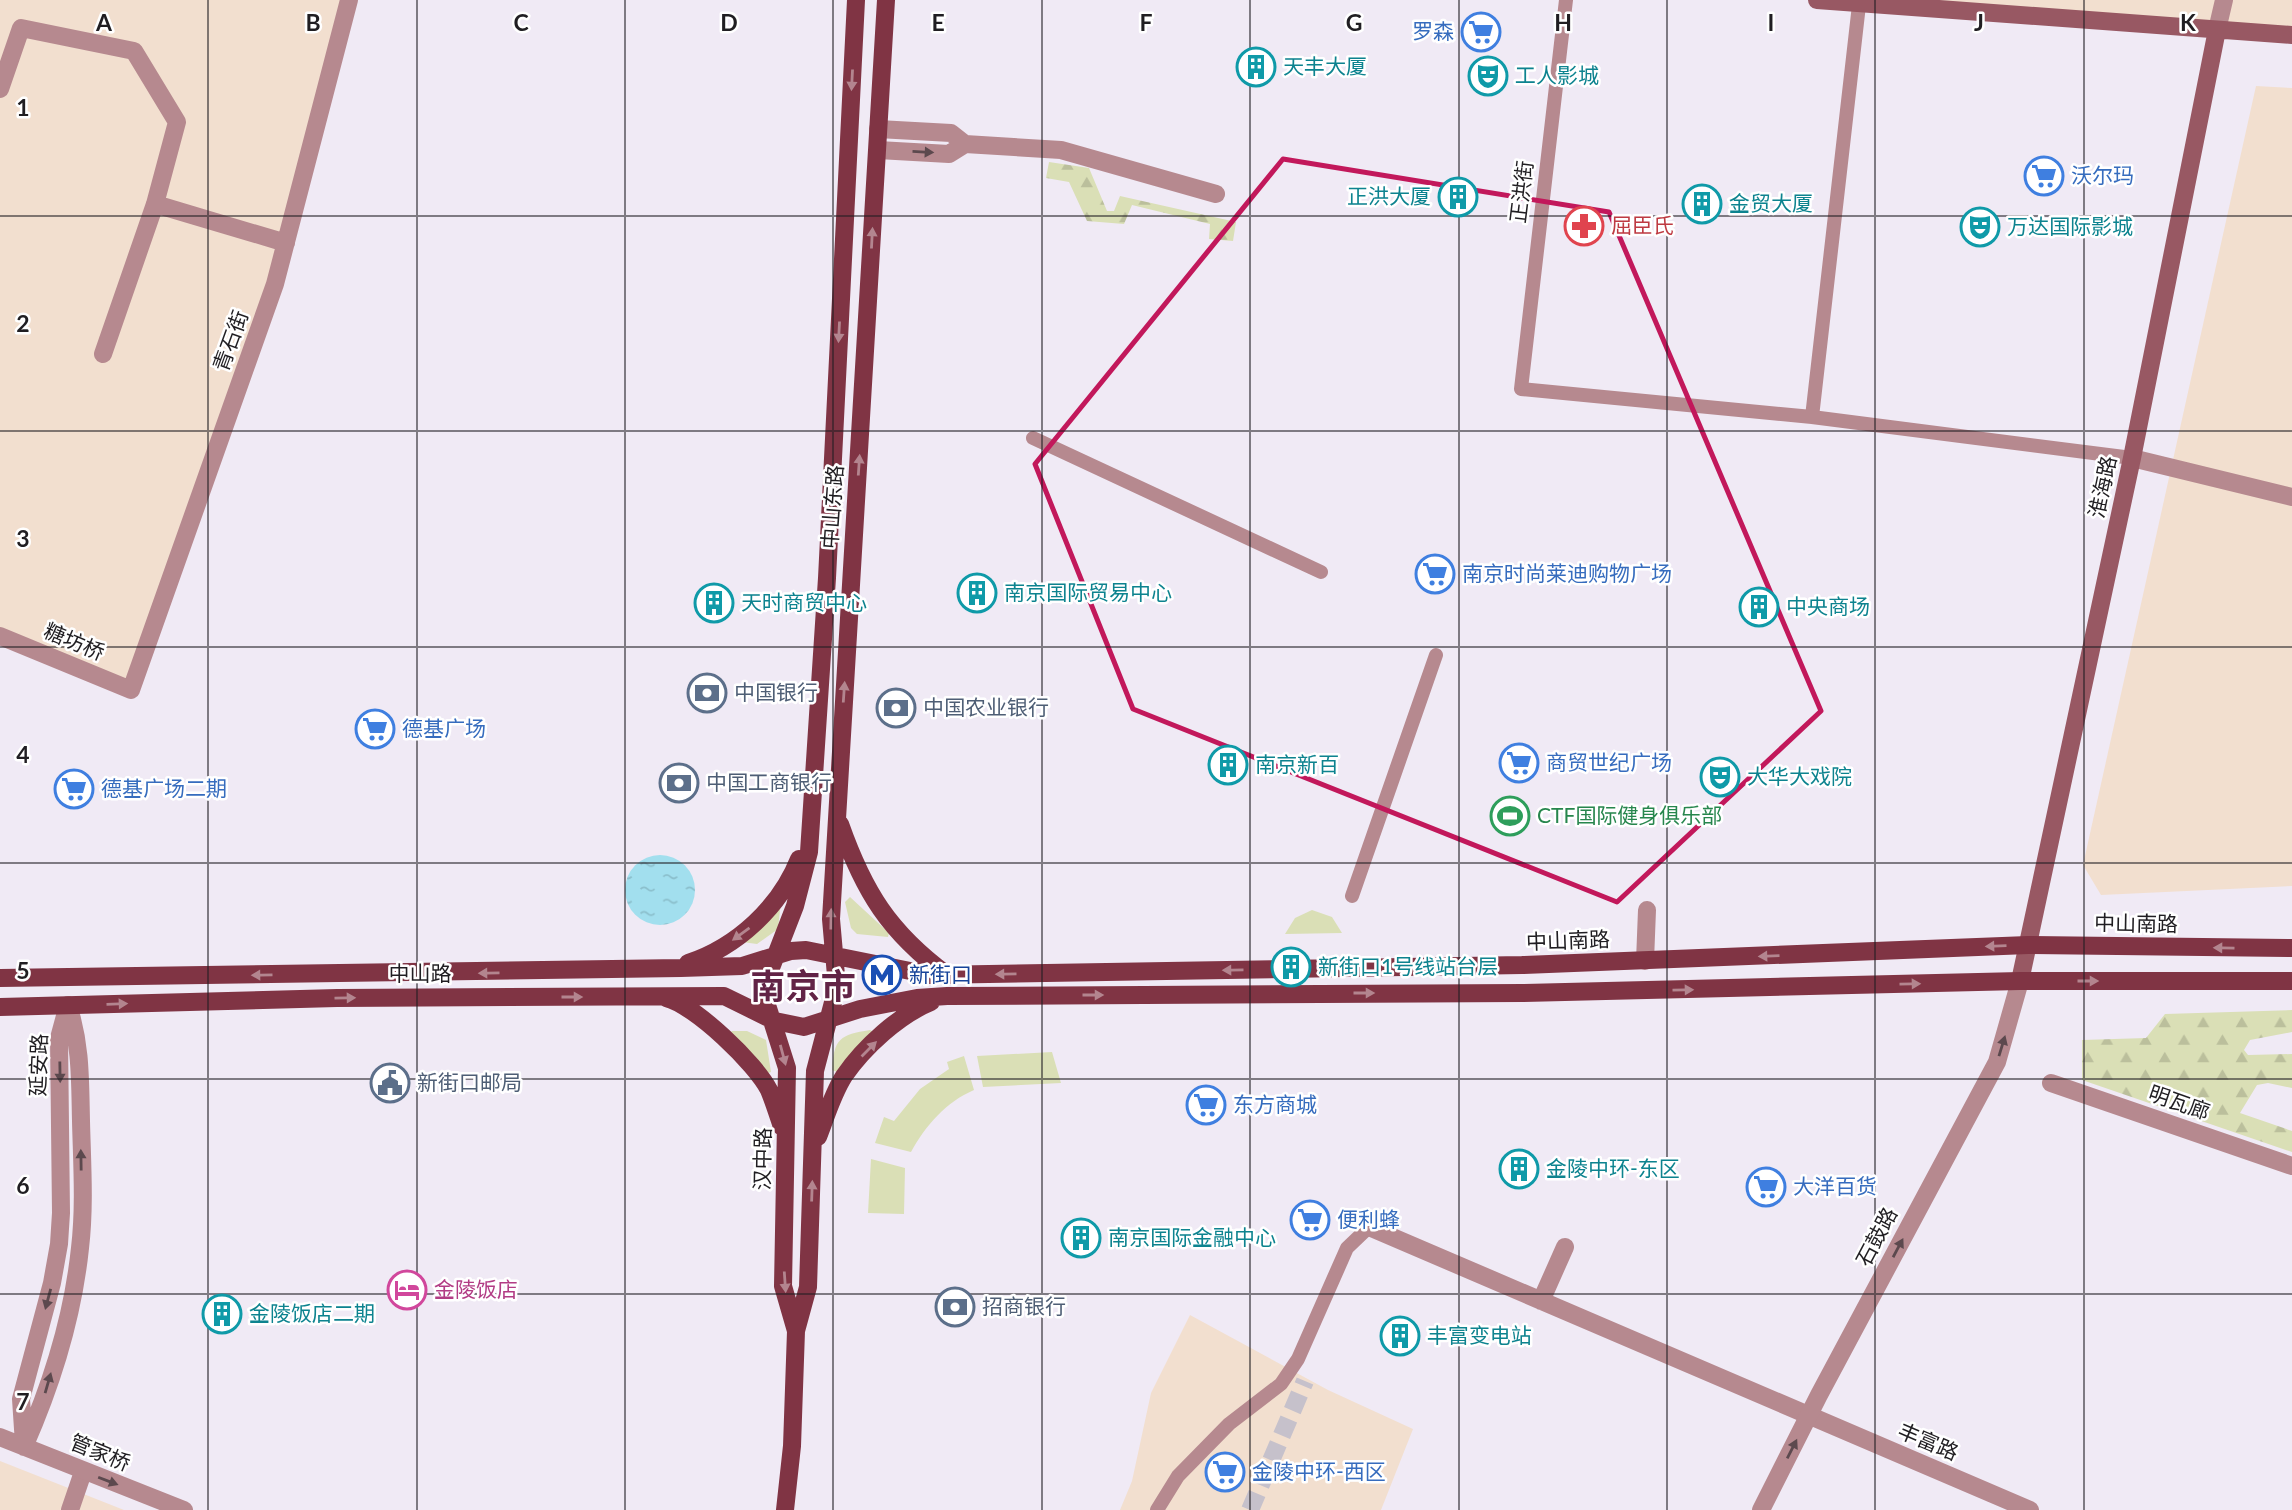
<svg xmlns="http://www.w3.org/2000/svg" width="2292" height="1510" font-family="Lato,'Noto Sans SC',sans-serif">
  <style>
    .commercial { fill: #f2dfcf }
    .green { fill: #dadfb6 }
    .forest { fill: url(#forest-firs) }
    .water { fill: url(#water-ripples) }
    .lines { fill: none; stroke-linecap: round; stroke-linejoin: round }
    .minor-tunnel { stroke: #c6c1cb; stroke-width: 18; stroke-dasharray: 18 9; stroke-linecap: butt }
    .pedestrian { stroke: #b6898f; stroke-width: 14 }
    .minor { stroke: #b6898f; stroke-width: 18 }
    .tertiary { stroke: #b6898f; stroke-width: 18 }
    .secondary { stroke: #985863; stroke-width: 18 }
    .primary { stroke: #803444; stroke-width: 18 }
    .oneway { fill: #b3858f }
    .oneway2 { fill: #5c494e }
    .marked { fill: none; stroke: #c2185b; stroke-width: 5; stroke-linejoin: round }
    .grid { fill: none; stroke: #201e22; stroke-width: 2; stroke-opacity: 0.55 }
    .labels { text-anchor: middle; stroke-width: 5; stroke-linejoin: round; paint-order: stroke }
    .shop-label { font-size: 21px; fill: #366cbe; stroke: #fff; text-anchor: start }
    .culture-label { font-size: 21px; fill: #0d838f; stroke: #fff; text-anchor: start }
    .street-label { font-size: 21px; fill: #201e22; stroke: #fff }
    .health-label { font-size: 21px; fill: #be3a42; stroke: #fff; text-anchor: start }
    .service-label { font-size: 21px; fill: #4e5e75; stroke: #fff; text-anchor: start }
    .leisure-label { font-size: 21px; fill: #27864d; stroke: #fff; text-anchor: start }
    .transit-label { font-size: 21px; fill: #164399; stroke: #fff; text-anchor: start }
    .hotel-label { font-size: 21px; fill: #b23c85; stroke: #fff; text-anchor: start }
    .town-label { font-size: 35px; font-weight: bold; fill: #622446; stroke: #fff }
    .grid-label { font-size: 23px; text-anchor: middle; font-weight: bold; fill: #201e22; stroke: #fff; stroke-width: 5; stroke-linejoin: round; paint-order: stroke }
  </style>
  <defs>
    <pattern id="forest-firs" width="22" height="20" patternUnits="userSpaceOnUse" patternTransform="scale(1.75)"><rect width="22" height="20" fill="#dadfb6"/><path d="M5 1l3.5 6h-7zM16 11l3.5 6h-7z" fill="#bbbf9c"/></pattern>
    <pattern id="water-ripples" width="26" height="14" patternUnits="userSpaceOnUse" patternTransform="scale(1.75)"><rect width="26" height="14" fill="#a2dfee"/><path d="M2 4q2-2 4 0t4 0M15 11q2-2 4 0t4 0" fill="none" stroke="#8bbfcc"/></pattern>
  </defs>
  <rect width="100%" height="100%" fill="#f0eaf5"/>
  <!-- commercial -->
  <path class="commercial" d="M 0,0 L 349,0 L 275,284 L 131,690 L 0,636 Z
    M 1817,0 L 2292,0 L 2292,28 Z
    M 2256,86 L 2292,88 L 2292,886 L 2101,895 L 2083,865 Z
    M 1190,1315 L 1328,1390 L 1413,1429 L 1381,1510 L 1120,1510 L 1132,1481 L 1151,1393 Z
    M 0,1461 L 124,1510 L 0,1510 Z"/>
  <!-- green -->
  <path class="green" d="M 850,897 L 889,933 L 888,937 L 857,934 L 851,928 L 845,902 Z
    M 781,901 L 778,929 L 757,944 L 742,942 Z
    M 1312,910 L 1332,917 L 1342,933 L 1285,934 L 1295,918 Z
    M792 988a11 11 0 1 1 22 0a11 11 0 1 1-22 0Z
    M 870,1030 L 874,1032 L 837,1072 L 832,1070 C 834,1038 840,1035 870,1030 Z
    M 732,1031 L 747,1031 L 766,1040 L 771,1072 L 768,1073 L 730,1033 Z
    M 1052,1052 L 1061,1083 L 983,1087 L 977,1056 Z
    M 964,1056 L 974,1090 C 946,1102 926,1125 911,1152 L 875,1143 L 884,1117 L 894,1121 L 920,1089 L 949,1069 L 947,1062 Z
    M 871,1159 L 905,1168 L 904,1214 L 868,1213 Z"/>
  <!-- forest -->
  <path class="forest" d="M 1049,162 L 1089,168 L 1107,211 L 1114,211 L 1120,196 L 1236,222 L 1233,241 L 1209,239 L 1210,224 L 1132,205 L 1124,224 L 1087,221 L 1069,182 L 1046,178 Z
    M 2292,1010 L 2292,1032 L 2250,1040 L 2244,1050 L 2248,1055 L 2292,1054 L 2292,1088 L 2268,1083 L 2257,1085 L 2240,1113 L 2292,1131 L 2292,1152 L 2082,1080 L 2082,1040 L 2146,1038 L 2165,1014 Z"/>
  <!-- water -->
  <path class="water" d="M625 890a35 35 0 1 1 70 0a35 35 0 1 1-70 0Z"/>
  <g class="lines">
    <!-- minor-tunnel -->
    <path class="minor-tunnel" d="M 1250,1510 L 1305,1381"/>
    <!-- pedestrian -->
    <path class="pedestrian" d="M 1566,0 L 1521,389 L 1812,417 L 2132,458
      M 1812,417 L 1859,5
      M 1033,438 L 1321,572
      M 1352,896 L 1436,655
      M 1157,1510 L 1178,1476 L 1229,1424 L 1281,1384 L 1298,1359 L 1347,1248 L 1369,1227"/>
    <!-- minor -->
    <path class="minor" d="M 2217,30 L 2224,0
      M 0,89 L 21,28 L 134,51 L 177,122 L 155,204 L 103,354
      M 878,129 L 951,133 L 965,144 L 1061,150 L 1216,194
      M 878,150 L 949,154 L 965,144
      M 155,204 L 286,243
      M 2132,458 L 2292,497
      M 0,636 L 131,690 L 275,284 L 349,0
      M 1645,961 L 1647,910
      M 2051,1083 L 2292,1166
      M 1369,1227 L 2030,1510
      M 1541,1301 L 1565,1247
      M 70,1510 L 83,1472"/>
    <!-- tertiary -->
    <path class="tertiary" d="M 0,1437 L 184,1510
      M 24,1444 L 21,1399 L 52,1283 L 59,1244 L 61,1213 L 59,1038 L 68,1005
      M 24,1447 C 51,1386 73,1315 80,1248 C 85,1206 82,1163 81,1121 C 80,1079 81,1045 68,1005
      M 1761,1510 L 1819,1395 L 1997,1062 L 2020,981"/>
    <!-- secondary -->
    <path class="secondary" d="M 1817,0 L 2292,35
      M 2020,981 L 2132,458 L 2217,30"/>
    <!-- primary -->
    <path class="primary" d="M 840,824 C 864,892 889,932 947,975
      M 688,963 C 737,947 780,907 799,859
      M 0,978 L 681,968 L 742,966 L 791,951 L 806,950 L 930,975 L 1522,965 L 2028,945 L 2292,948
      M 666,998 C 695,1005 756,1064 769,1090 C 774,1102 778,1115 782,1127
      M 0,1007 L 337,998 L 724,996 L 775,1021 L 804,1027 L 860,1009 L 917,998 L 947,996 L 1522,993 L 2020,981 L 2292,981
      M 818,1137 C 826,1117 832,1095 844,1076 C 864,1047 899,1015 931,1002
      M 796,1331 L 783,1286 L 787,1068 L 767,1005 L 769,973 L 795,906 L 809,852 L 827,578 L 856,0
      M 785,1510 L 792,1446 L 796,1331 L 808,1287 L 815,1071 L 837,987 L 831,919 L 886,0"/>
  </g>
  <!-- one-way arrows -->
  <defs><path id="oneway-solid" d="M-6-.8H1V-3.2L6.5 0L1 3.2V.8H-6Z" transform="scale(1.75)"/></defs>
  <g class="oneway">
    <use href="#oneway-solid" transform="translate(852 80) rotate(93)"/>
    <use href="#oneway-solid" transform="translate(872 238) rotate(-87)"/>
    <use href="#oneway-solid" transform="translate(839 332) rotate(93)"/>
    <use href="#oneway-solid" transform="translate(859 465) rotate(-86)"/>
    <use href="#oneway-solid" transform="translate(844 692) rotate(-86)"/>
    <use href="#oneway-solid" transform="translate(831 919) rotate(-89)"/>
    <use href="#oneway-solid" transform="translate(741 934) rotate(144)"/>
    <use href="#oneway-solid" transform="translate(1996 946) rotate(178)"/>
    <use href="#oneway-solid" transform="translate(2224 948) rotate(-179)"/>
    <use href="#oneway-solid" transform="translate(1769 956) rotate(178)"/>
    <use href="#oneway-solid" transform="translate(1233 970) rotate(179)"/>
    <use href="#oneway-solid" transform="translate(489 973) rotate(179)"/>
    <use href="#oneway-solid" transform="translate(1006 974) rotate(179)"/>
    <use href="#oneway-solid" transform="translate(262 975) rotate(179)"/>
    <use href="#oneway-solid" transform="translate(2088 981)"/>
    <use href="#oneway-solid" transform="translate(1910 984) rotate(-1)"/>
    <use href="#oneway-solid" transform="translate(1683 990) rotate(-1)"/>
    <use href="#oneway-solid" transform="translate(1364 993)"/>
    <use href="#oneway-solid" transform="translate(1093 995)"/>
    <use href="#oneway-solid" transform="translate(572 997)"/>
    <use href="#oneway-solid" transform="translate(345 998) rotate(-1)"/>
    <use href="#oneway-solid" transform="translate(117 1004) rotate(-2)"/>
    <use href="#oneway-solid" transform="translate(869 1049) rotate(-45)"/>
    <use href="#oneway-solid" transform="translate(783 1055) rotate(75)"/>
    <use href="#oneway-solid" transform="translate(812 1191) rotate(-88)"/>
    <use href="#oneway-solid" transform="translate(785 1282) rotate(86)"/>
  </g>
  <g class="oneway2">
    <use href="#oneway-solid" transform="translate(923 152) rotate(3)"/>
    <use href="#oneway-solid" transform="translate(2002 1046) rotate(-73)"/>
    <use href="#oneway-solid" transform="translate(60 1072) rotate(89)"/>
    <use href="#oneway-solid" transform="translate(81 1160) rotate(-91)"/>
    <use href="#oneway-solid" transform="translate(1898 1248) rotate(-62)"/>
    <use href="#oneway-solid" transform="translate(48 1299) rotate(105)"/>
    <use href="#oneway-solid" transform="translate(48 1383) rotate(-74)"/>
    <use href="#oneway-solid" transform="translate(1792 1449) rotate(-63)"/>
    <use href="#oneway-solid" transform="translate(108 1481) rotate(21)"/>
  </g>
  <!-- marked area -->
  <path class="marked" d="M 1283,159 L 1609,212 L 1821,711 L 1617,902 L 1133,709 L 1035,464 Z"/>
  <!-- grid -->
  <path class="grid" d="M 208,0 L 208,1510M 417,0 L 417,1510M 625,0 L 625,1510M 833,0 L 833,1510M 1042,0 L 1042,1510M 1250,0 L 1250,1510M 1459,0 L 1459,1510M 1667,0 L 1667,1510M 1875,0 L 1875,1510M 2084,0 L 2084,1510M 0,216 L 2292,216M 0,431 L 2292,431M 0,647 L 2292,647M 0,863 L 2292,863M 0,1079 L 2292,1079M 0,1294 L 2292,1294"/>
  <!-- icons -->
  <defs>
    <symbol id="supermarket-ring" viewBox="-11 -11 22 22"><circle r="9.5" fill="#fff" stroke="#3f7fe0" stroke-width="1.5"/><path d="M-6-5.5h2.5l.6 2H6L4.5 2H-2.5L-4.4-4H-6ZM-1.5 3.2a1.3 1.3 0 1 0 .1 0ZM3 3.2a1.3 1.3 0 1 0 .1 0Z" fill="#3f7fe0"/></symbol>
    <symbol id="building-ring" viewBox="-11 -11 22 22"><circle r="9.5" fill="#fff" stroke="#0f9aa8" stroke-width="1.5"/><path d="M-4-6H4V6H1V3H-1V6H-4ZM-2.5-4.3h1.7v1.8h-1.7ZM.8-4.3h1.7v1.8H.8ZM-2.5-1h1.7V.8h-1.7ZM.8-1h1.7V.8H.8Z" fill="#0f9aa8"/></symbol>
    <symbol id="theatre-ring" viewBox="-11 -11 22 22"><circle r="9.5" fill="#fff" stroke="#0f9aa8" stroke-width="1.5"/><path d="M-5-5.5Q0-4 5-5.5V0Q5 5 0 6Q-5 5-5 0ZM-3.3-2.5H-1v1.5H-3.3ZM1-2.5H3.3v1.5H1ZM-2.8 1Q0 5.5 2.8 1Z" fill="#0f9aa8"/></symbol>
    <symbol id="pharmacy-ring" viewBox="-11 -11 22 22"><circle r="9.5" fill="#fff" stroke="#e0444e" stroke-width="1.5"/><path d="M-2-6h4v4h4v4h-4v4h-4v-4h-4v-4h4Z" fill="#e0444e"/></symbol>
    <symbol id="bank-ring" viewBox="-11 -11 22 22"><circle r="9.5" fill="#fff" stroke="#5c6f8a" stroke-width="1.5"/><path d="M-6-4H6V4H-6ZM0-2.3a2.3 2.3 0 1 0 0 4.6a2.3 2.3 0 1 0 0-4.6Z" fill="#5c6f8a"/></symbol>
    <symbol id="stadium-ring" viewBox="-11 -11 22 22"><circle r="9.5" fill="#fff" stroke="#2e9e5b" stroke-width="1.5"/><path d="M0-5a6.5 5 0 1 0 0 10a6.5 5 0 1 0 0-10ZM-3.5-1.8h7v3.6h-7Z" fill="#2e9e5b"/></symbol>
    <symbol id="metro-ring" viewBox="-11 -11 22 22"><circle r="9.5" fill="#fff" stroke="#1a4fb4" stroke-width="1.5"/><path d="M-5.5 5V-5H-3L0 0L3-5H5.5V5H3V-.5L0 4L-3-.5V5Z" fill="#1a4fb4"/></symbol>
    <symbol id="civic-ring" viewBox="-11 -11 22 22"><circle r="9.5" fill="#fff" stroke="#5c6f8a" stroke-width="1.5"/><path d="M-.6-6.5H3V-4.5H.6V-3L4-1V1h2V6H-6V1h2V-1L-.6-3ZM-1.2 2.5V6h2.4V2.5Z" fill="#5c6f8a"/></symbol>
    <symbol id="hotel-ring" viewBox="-11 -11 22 22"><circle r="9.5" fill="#fff" stroke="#d1479c" stroke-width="1.5"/><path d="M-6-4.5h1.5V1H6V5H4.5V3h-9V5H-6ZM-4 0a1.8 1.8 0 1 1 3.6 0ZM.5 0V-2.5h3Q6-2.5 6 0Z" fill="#d1479c"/></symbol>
  </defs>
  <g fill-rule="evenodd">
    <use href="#supermarket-ring" x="1459" y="10" width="44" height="44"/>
    <use href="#building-ring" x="1234" y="45" width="44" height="44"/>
    <use href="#theatre-ring" x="1466" y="54" width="44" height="44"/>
    <use href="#supermarket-ring" x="2022" y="154" width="44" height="44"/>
    <use href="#building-ring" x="1436" y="175" width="44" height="44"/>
    <use href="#building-ring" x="1680" y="182" width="44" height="44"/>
    <use href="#pharmacy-ring" x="1562" y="204" width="44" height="44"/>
    <use href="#theatre-ring" x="1958" y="205" width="44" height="44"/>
    <use href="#supermarket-ring" x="1413" y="552" width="44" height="44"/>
    <use href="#building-ring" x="955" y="571" width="44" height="44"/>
    <use href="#building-ring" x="692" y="581" width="44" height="44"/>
    <use href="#building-ring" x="1737" y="585" width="44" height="44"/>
    <use href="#bank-ring" x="685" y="671" width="44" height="44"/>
    <use href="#bank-ring" x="874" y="686" width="44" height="44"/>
    <use href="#supermarket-ring" x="353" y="707" width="44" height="44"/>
    <use href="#supermarket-ring" x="1497" y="741" width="44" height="44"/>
    <use href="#building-ring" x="1206" y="743" width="44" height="44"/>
    <use href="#theatre-ring" x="1698" y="755" width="44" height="44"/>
    <use href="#bank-ring" x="657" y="761" width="44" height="44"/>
    <use href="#supermarket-ring" x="52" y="767" width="44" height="44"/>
    <use href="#stadium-ring" x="1488" y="794" width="44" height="44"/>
    <use href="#building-ring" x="1269" y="945" width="44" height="44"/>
    <use href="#metro-ring" x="860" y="953" width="44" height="44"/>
    <use href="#civic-ring" x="368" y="1061" width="44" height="44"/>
    <use href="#supermarket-ring" x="1184" y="1083" width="44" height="44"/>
    <use href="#building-ring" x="1497" y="1147" width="44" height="44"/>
    <use href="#supermarket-ring" x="1744" y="1165" width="44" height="44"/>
    <use href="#supermarket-ring" x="1288" y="1198" width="44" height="44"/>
    <use href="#building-ring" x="1059" y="1216" width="44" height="44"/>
    <use href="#hotel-ring" x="385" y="1268" width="44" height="44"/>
    <use href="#bank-ring" x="933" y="1285" width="44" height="44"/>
    <use href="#building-ring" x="200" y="1292" width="44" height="44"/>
    <use href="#building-ring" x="1378" y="1314" width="44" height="44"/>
    <use href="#supermarket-ring" x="1203" y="1450" width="44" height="44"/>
  </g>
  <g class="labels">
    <!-- shop labels -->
    <g class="shop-label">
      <text x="1454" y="39" text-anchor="end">罗森</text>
      <text x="2071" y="183">沃尔玛</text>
      <text x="1462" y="581">南京时尚莱迪购物广场</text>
      <text x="402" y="736">德基广场</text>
      <text x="1546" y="770">商贸世纪广场</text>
      <text x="101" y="796">德基广场二期</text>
      <text x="1233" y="1112">东方商城</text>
      <text x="1793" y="1194">大洋百货</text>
      <text x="1337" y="1227">便利蜂</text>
      <text x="1252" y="1479">金陵中环-西区</text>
    </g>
    <!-- culture labels -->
    <g class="culture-label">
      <text x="1283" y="74">天丰大厦</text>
      <text x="1515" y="83">工人影城</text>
      <text x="1431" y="204" text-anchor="end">正洪大厦</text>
      <text x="1729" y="211">金贸大厦</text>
      <text x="2007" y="234">万达国际影城</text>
      <text x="1004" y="600">南京国际贸易中心</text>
      <text x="741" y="610">天时商贸中心</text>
      <text x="1786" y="614">中央商场</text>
      <text x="1255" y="772">南京新百</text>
      <text x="1747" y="784">大华大戏院</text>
      <text x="1318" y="974">新街口1号线站台层</text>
      <text x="1546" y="1176">金陵中环-东区</text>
      <text x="1108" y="1245">南京国际金融中心</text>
      <text x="249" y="1321">金陵饭店二期</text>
      <text x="1427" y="1343">丰富变电站</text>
    </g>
    <!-- street labels -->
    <g class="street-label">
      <text transform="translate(1522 192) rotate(-83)" y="7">正洪街</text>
      <text transform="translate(231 341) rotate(-70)" y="7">青石街</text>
      <text transform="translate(2103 487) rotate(-78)" y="7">淮海路</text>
      <text transform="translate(833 507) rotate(-86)" y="7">中山东路</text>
      <text transform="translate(74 642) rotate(23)" y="7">糖坊桥</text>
      <text transform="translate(2136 924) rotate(1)" y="7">中山南路</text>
      <text transform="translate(1568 941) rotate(-2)" y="7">中山南路</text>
      <text x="420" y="981">中山路</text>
      <text transform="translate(39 1065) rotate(-88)" y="7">延安路</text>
      <text transform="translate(2179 1103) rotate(19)" y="7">明瓦廊</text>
      <text transform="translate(763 1159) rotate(-89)" y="7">汉中路</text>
      <text transform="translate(1877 1237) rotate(-62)" y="7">石鼓路</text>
      <text transform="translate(1928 1442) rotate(23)" y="7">丰富路</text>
      <text transform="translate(100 1453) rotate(22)" y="7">管家桥</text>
    </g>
    <!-- health labels -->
    <g class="health-label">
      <text x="1611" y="233">屈臣氏</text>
    </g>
    <!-- service labels -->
    <g class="service-label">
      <text x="734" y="700">中国银行</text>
      <text x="923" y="715">中国农业银行</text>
      <text x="706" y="790">中国工商银行</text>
      <text x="417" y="1090">新街口邮局</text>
      <text x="982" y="1314">招商银行</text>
    </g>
    <!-- leisure labels -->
    <g class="leisure-label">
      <text x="1537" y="823">CTF国际健身俱乐部</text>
    </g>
    <!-- transit labels -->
    <g class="transit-label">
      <text x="909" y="982">新街口</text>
    </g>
    <!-- hotel labels -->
    <g class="hotel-label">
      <text x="434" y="1297">金陵饭店</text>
    </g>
    <!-- town labels -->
    <g class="town-label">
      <text x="803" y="999">南京市</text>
    </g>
  </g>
  <g class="grid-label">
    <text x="104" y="31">A</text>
    <text x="313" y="31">B</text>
    <text x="521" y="31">C</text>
    <text x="729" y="31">D</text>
    <text x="938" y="31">E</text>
    <text x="1146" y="31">F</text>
    <text x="1354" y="31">G</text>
    <text x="1563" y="31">H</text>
    <text x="1771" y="31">I</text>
    <text x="1979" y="31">J</text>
    <text x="2188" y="31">K</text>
    <text x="23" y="116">1</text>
    <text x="23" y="332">2</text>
    <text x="23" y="547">3</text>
    <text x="23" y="763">4</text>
    <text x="23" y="979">5</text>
    <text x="23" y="1194">6</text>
    <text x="23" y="1410">7</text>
  </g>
</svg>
